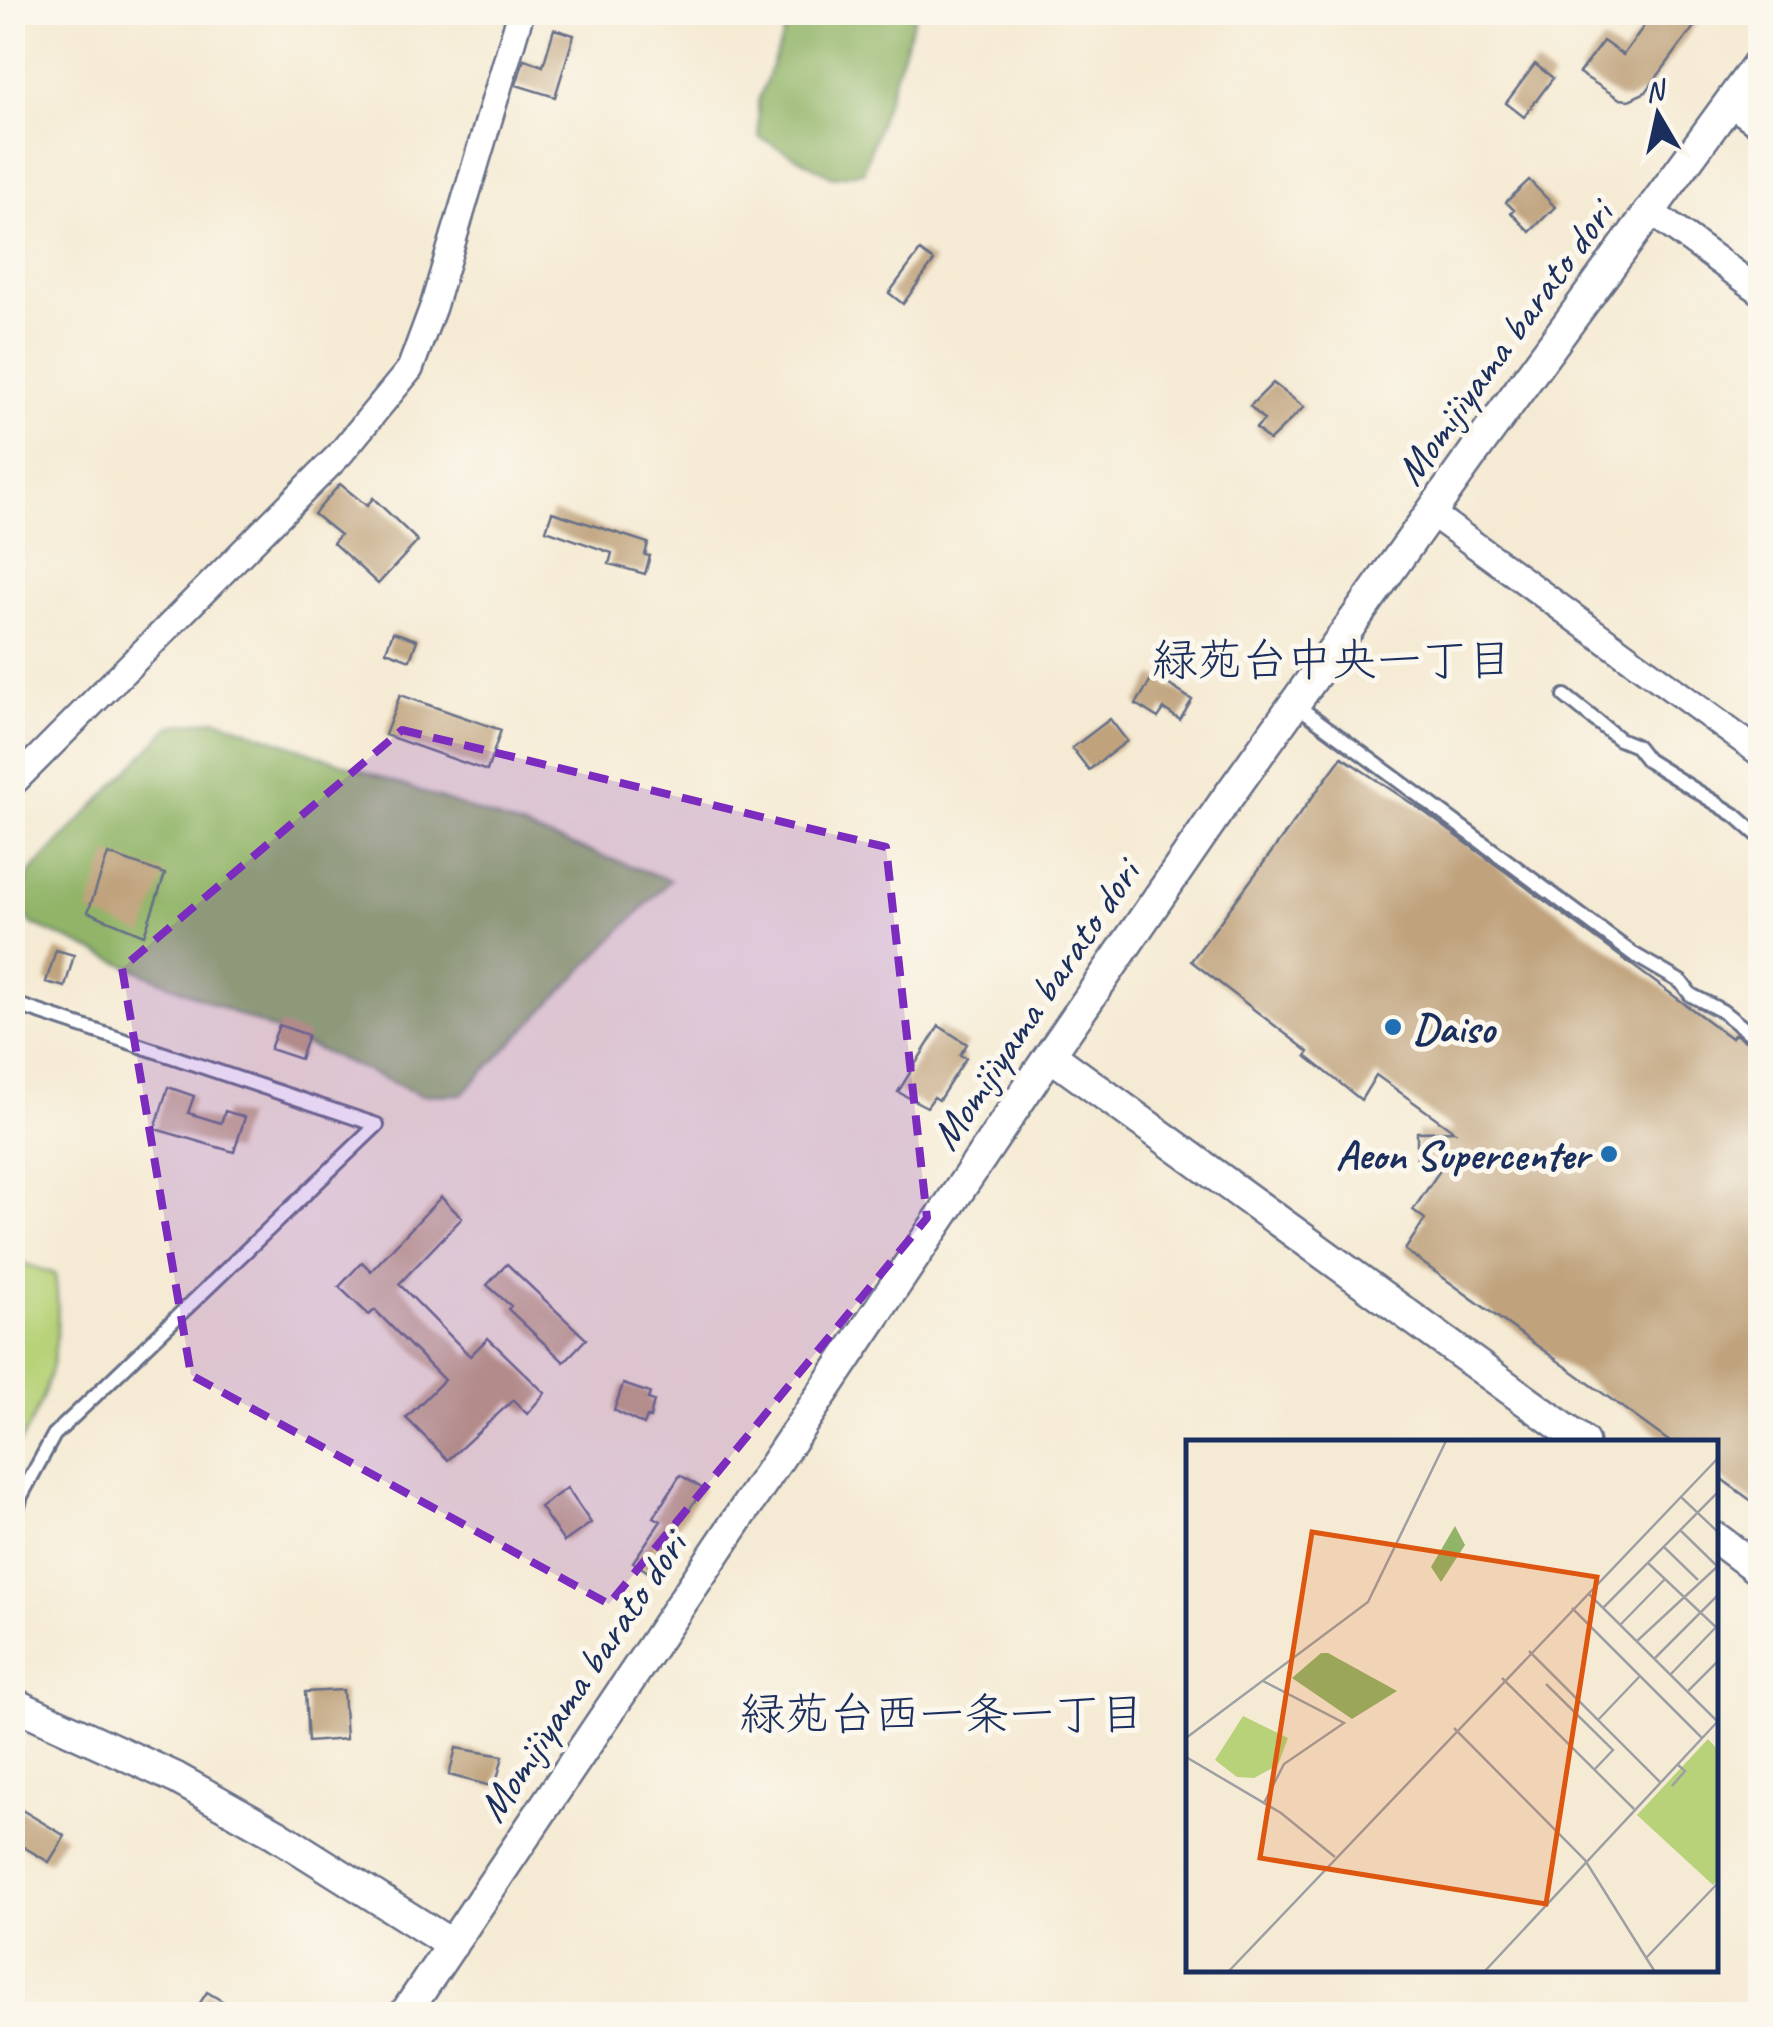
<svg xmlns="http://www.w3.org/2000/svg" width="1773" height="2027" font-family="Caveat,'Klee One',sans-serif">
  <style>
    .green { fill: #b7d278; stroke: #69806b; stroke-width: 2.5 }
    .forest { fill: #91b468; stroke: #567263; stroke-width: 2.5 }
    .building { fill: #c0a37d }
    .lines { fill: none; stroke-linecap: round; stroke-linejoin: round }
    .service-casing { stroke: #677087; stroke-width: 18 }
    .minor-casing { stroke: #677087; stroke-width: 30 }
    .tertiary-casing { stroke: #677087; stroke-width: 35 }
    .service { stroke: #fff; stroke-width: 12 }
    .minor { stroke: #fff; stroke-width: 25 }
    .tertiary { stroke: #fff; stroke-width: 30 }
    .marked { fill: #7b2cbf; fill-opacity: 0.2; stroke: #7b2cbf; stroke-width: 8; stroke-dasharray: 20 12; stroke-linejoin: round }
    .poi-dot { fill: #1f6fb2; stroke: #fbf7ec; stroke-width: 4 }
    .labels { text-anchor: middle; stroke-width: 10; stroke-linejoin: round; paint-order: stroke }
    .street-label { font-size: 42px; fill: #1b2f5e; stroke: #fbf7ec }
    .poi-label { font-size: 42px; font-weight: bold; fill: #1b2f5e; stroke: #fbf7ec; text-anchor: start }
    .neighbourhood-label { font-size: 45px; fill: #1b2f5e; stroke: #fbf7ec }
    .inset-road { fill: none; stroke: #9e9fa4; stroke-width: 2.5 }
    .view { fill: #de5710; fill-opacity: 0.15; stroke: #de5710; stroke-width: 5 }
    .inset-edge { fill: none; stroke: #1b2f5e; stroke-width: 5 }
  </style>
  <rect width="100%" height="100%" fill="#fbf7ec"/>
  <filter id="ink" filterUnits="userSpaceOnUse"><feTurbulence type="fractalNoise" baseFrequency=".01" numOctaves="2"/><feDisplacementMap in="SourceGraphic" scale="20" xChannelSelector="R" yChannelSelector="G"/><feConvolveMatrix kernelMatrix="1 2 1 2 8 2 1 2 1" color-interpolation-filters="sRGB"/></filter>
  <filter id="wash" filterUnits="userSpaceOnUse"><feTurbulence type="fractalNoise" baseFrequency=".0048" numOctaves="4" result="noise"/><feDisplacementMap in="SourceGraphic" scale="40" xChannelSelector="R" yChannelSelector="G"/><feGaussianBlur stdDeviation="2.25" result="paint"/><feColorMatrix in="noise" values="0 0 0 0 0 0 0 0 0 0 0 0 0 0 0 0 0 1.4 0 .05"/><feComposite in="paint" operator="in"/></filter>
  <g filter="url(#wash)">
    <rect width="100%" height="100%" fill="#f5ead3"/>
    <!-- green -->
    <path class="green" d="M 13,1260 L 55,1274 C 64,1338 50,1399 13,1453 Z"/>
    <!-- forest -->
    <path class="forest" d="M 792,13 L 916,13 L 863,172 L 833,177 L 759,137 L 758,101 Z
      M 217,719 L 670,880 L 462,1094 L 421,1095 L 32,924 L 19,905 L 30,873 L 171,726 Z"/>
    <g id="blocks">
      <!-- building -->
      <path class="building" d="M 1654,12 L 1689,12 L 1699,20 L 1646,92 L 1629,100 L 1620,99 L 1579,73 L 1603,41 L 1623,55 Z
        M 554,29 L 574,35 L 555,97 L 516,85 L 524,59 L 543,66 Z
        M 1535,64 L 1553,78 L 1524,117 L 1506,103 Z
        M 1529,180 L 1555,207 L 1530,232 L 1511,213 L 1514,210 L 1506,202 Z
        M 920,251 L 934,261 L 903,304 L 889,293 Z
        M 1273,383 L 1304,407 L 1269,441 L 1256,428 L 1264,420 L 1250,406 Z
        M 340,484 L 367,506 L 373,498 L 418,541 L 378,584 L 333,543 L 340,535 L 314,514 Z
        M 552,512 L 648,543 L 645,555 L 650,556 L 645,574 L 609,564 L 612,553 L 546,530 Z
        M 393,632 L 417,640 L 410,660 L 386,651 Z
        M 1154,675 L 1192,700 L 1180,720 L 1164,709 L 1158,718 L 1136,704 Z
        M 400,695 L 501,730 L 487,771 L 385,735 Z
        M 1110,719 L 1127,741 L 1089,770 L 1072,748 Z
        M 1342,757 L 1423,811 L 1731,1038 L 1735,1034 L 1760,1051 L 1760,1507 L 1716,1475 L 1716,1442 L 1670,1442 L 1405,1250 L 1425,1219 L 1413,1210 L 1445,1163 L 1417,1160 L 1417,1132 L 1454,1131 L 1376,1075 L 1361,1100 L 1306,1056 L 1309,1052 L 1191,961 Z
        M 108,854 L 165,874 L 144,935 L 88,912 Z
        M 56,950 L 74,955 L 65,987 L 46,982 Z
        M 279,1025 L 308,1035 L 300,1059 L 270,1049 Z
        M 939,1026 L 967,1044 L 960,1055 L 966,1058 L 939,1100 L 934,1097 L 927,1107 L 898,1092 Z
        M 168,1087 L 194,1096 L 188,1113 L 221,1123 L 225,1111 L 245,1117 L 234,1152 L 155,1129 Z
        M 441,1197 L 462,1218 L 399,1284 L 470,1356 L 488,1338 L 545,1393 L 527,1414 L 513,1400 L 448,1460 L 406,1418 L 444,1380 L 375,1310 L 369,1315 L 339,1287 L 362,1262 L 371,1271 Z
        M 507,1264 L 586,1339 L 564,1362 L 508,1309 L 511,1306 L 487,1285 Z
        M 623,1384 L 650,1393 L 648,1399 L 654,1401 L 650,1418 L 647,1417 L 644,1425 L 614,1410 Z
        M 680,1475 L 703,1489 L 648,1572 L 633,1562 L 661,1521 L 654,1517 Z
        M 567,1488 L 591,1523 L 564,1542 L 540,1507 Z
        M 343,1690 L 346,1739 L 308,1742 L 305,1692 Z
        M 456,1748 L 503,1756 L 495,1787 L 449,1775 Z
        M 12,1804 L 65,1836 L 49,1862 L 12,1840 Z
        M 207,1992 L 244,2014 L 193,2014 Z"/>
    </g>
  </g>
  <g filter="url(#ink)">
    <use href="#blocks" fill-opacity="0" stroke="#677087" stroke-width="2.5"/>
    <g class="lines">
      <defs>
        <path id="service" d="M 1565,696 L 1619,739 L 1636,746 L 1647,760 L 1735,815 L 1760,837
          M 1295,704 L 1633,954 L 1681,982 L 1691,995 L 1722,1011 L 1760,1041
          M 12,1003 L 377,1125 L 54,1435 L 21,1496 L 12,1529"/>
        <path id="minor" d="M 1731,104 L 1760,125
          M 1650,211 L 1760,291
          M 1431,513 L 1760,753
          M 12,784 L 340,454 L 410,369 L 433,307 L 521,12"/>
        <path id="tertiary" d="M 1050,1055 L 1583,1442
          M 1716,1538 L 1760,1571
          M 12,1703 L 176,1778 L 276,1834 L 452,1945
          M 405,2014 L 1050,1055 L 1225,801 L 1482,441 L 1760,61"/>
      </defs>
      <!-- service casing -->
      <use href="#service" class="service-casing"/>
      <!-- minor casing -->
      <use href="#minor" class="minor-casing"/>
      <!-- tertiary casing -->
      <use href="#tertiary" class="tertiary-casing"/>
      <!-- service -->
      <use href="#service" class="service"/>
      <!-- minor -->
      <use href="#minor" class="minor"/>
      <!-- tertiary -->
      <use href="#tertiary" class="tertiary"/>
    </g>
  </g>
  <!-- marked area -->
  <path class="marked" d="M 402,730 L 886,847 L 927,1218 L 609,1604 L 191,1375 L 122,968 Z"/>
  <!-- markers -->
  <g class="poi-dot">
    <circle cx="1393" cy="1027" r="10"/>
    <circle cx="1609" cy="1154" r="10"/>
  </g>
  <g class="labels">
    <!-- street labels -->
    <g class="street-label">
      <text transform="translate(1503 342) rotate(-54)" y="15">Momijiyama barato dori</text>
      <text transform="translate(1034 1004) rotate(-56)" y="15">Momijiyama barato dori</text>
      <text transform="translate(581 1676) rotate(-56)" y="15">Momijiyama barato dori</text>
    </g>
    <!-- poi labels -->
    <g class="poi-label">
      <text x="1413" y="1042">Daiso</text>
      <text x="1589" y="1169" text-anchor="end">Aeon Supercenter</text>
    </g>
    <!-- neighbourhood labels -->
    <g class="neighbourhood-label">
      <text x="1332" y="675">緑苑台中央一丁目</text>
      <text x="942" y="1729">緑苑台西一条一丁目</text>
    </g>
  </g>
  <!-- overview -->
  <g transform="translate(1186 1440)">
    <rect width="532" height="532" fill="#f5ead3"/>
    <path d="M 57,276 L 102,298 L 92,325 L 68,338 L 51,337 L 29,320 ZM 522,299 L 532,310 L 533,439 L 527,445 L 451,375 Z" fill="#b7d278"/>
    <path d="M 269,86 L 279,105 L 255,142 L 245,127 ZM 135,213 L 142,213 L 211,251 L 166,279 L 106,238 Z" fill="#91b468"/>
    <path class="inset-road" d="M 495,57 L 533,93M 494,90 L 531,126M 478,107 L 512,140M 462,123 L 533,190M 402,153 L 531,281M 386,168 L 516,298M 417,168 L 533,51M 434,185 L 479,139M 451,201 L 533,125M 343,211 L 474,342M 468,219 L 533,154M 484,235 L 532,185M 316,238 L 448,369M 77,241 L 158,283 L 98,324 L 78,363M 360,244 L 427,310 L 408,330M 501,252 L 533,220M 412,280 L 454,236M 268,288 L 399,420 L 469,532M 0,298 L 182,162 L 260,1M 0,317 L 95,373 L 149,417M 486,346 L 499,331 L 491,324M 460,518 L 533,442M 42,532 L 533,17M 298,532 L 533,280"/>
    <path class="view" d="M 126,92 L 411,137 L 360,464 L 74,418 Z"/>
    <rect width="532" height="532" class="inset-edge"/>
  </g>
  <!-- margin -->
  <rect width="1773" height="2027" fill="none" stroke="#fbf7ec" stroke-width="50"/>
  <!-- north arrow -->
  <g transform="translate(1658 115) rotate(351)" stroke="#fbf7ec" stroke-width="8" paint-order="stroke">
  <path d="M0-8L18 38L0 25L-18 38Z" fill="#1b2f5e"/>
  <text y="-15" font-size="28" font-weight="bold" text-anchor="middle" fill="#1b2f5e">N</text>
  </g>
</svg>
